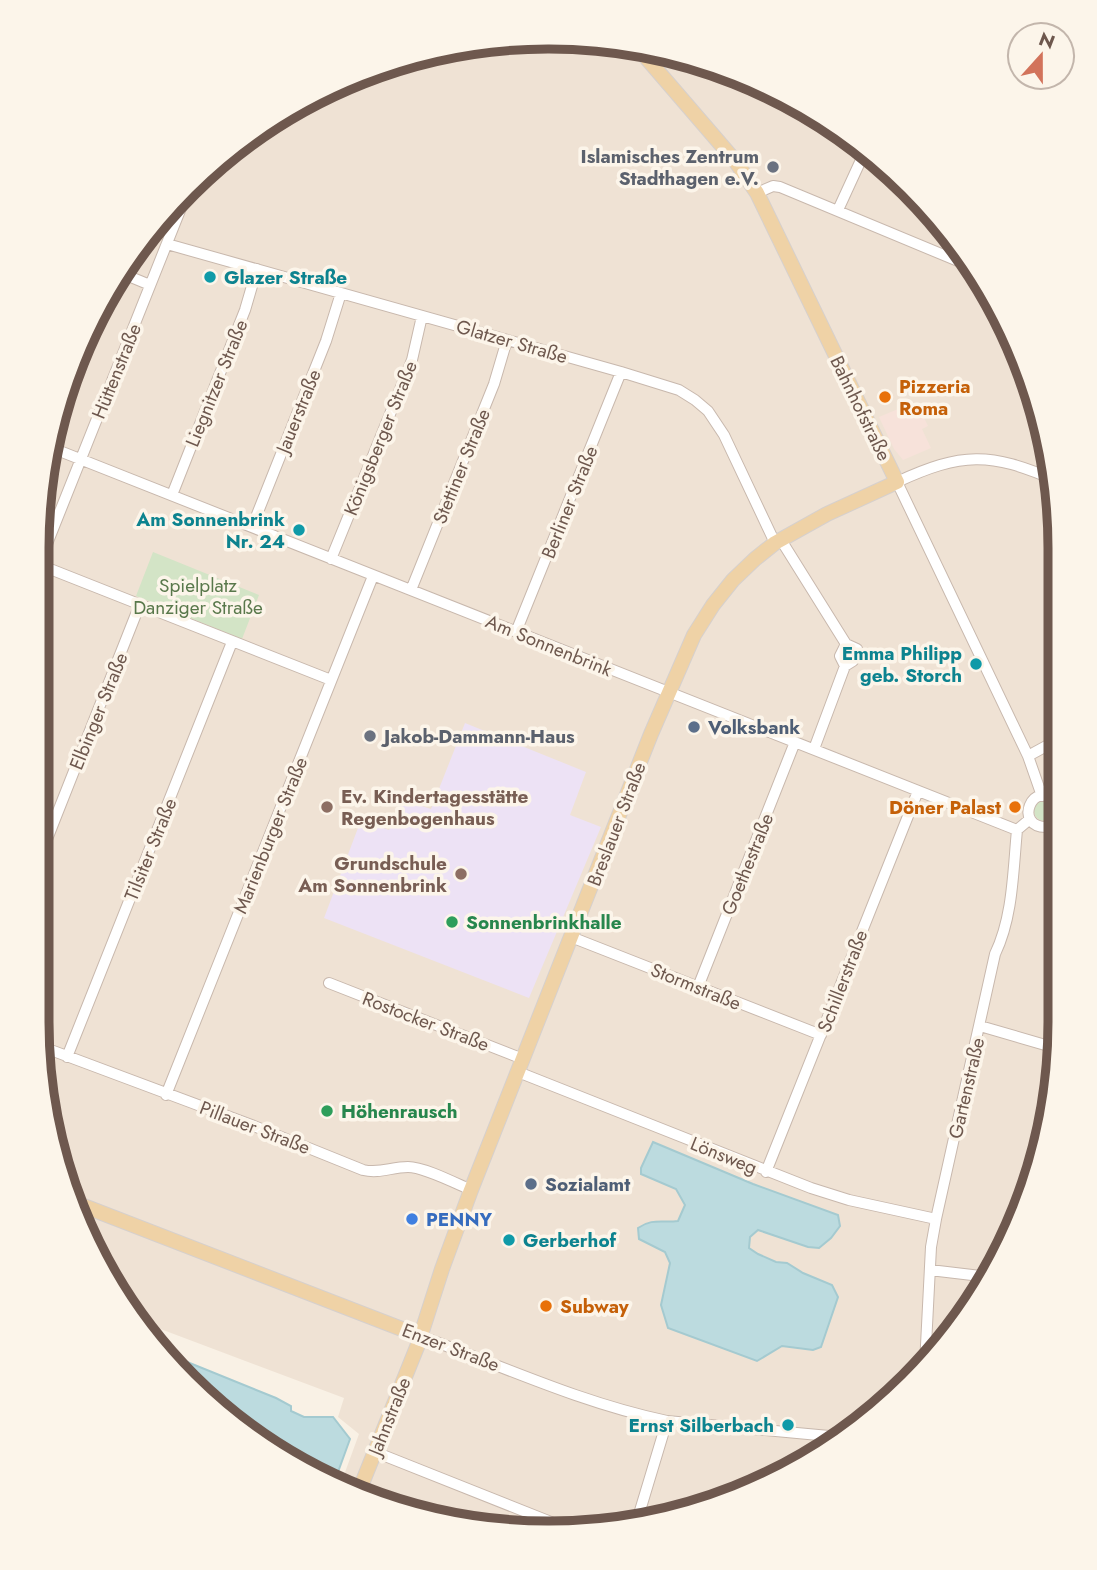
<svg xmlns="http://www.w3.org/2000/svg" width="1097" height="1570" font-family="Jost,sans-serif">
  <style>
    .residential { fill: #efe2d4 }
    .commercial { fill: #f7e2da }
    .education { fill: #ede2f5 }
    .green { fill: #d3e4c6 }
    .water { fill: #bcdbdf; stroke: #a4cad0; stroke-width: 2 }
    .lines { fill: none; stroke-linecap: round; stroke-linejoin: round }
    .minor-casing { stroke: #c8b8ad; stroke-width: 12 }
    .major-casing { stroke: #d6d0cd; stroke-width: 16 }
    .minor { stroke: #fff; stroke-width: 10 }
    .major { stroke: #efd2a6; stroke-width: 14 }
    .worship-dot { fill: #6b7280; stroke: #fcf5ea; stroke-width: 2.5 }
    .culture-dot { fill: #0f9aa8; stroke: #fcf5ea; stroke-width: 2.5 }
    .food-dot { fill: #e8710a; stroke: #fcf5ea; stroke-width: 2.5 }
    .service-dot { fill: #5c6f8a; stroke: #fcf5ea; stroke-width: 2.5 }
    .education-dot { fill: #8d6e63; stroke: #fcf5ea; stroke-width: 2.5 }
    .leisure-dot { fill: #2e9e5b; stroke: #fcf5ea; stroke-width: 2.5 }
    .shop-dot { fill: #3f7fe0; stroke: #fcf5ea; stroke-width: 2.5 }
    .labels { text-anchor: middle; stroke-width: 7; stroke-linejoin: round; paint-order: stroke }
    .worship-label { font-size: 19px; font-weight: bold; fill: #5b616d; stroke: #fcf5ea; text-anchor: end }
    .culture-label { font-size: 19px; font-weight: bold; fill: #0d838f; stroke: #fcf5ea; text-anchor: end }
    .street-label { font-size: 19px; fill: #6e584e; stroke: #fcf5ea }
    .food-label { font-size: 19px; font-weight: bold; fill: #c56008; stroke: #fcf5ea; text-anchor: start }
    .park-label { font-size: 19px; fill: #59784b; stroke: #fcf5ea }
    .service-label { font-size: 19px; font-weight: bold; fill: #4e5e75; stroke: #fcf5ea; text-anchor: start }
    .education-label { font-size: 19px; font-weight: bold; fill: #785e54; stroke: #fcf5ea; text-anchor: start }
    .leisure-label { font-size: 19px; font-weight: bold; fill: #27864d; stroke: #fcf5ea; text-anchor: start }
    .shop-label { font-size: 19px; font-weight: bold; fill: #366cbe; stroke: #fcf5ea; text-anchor: start }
    .rim { fill: none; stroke: #6e584e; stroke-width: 9 }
  </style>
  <rect width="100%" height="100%" fill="#f9f1e5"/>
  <!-- residential -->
  <path class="residential" d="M 582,38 L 681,54 L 774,89 L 860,142 L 933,211 L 1008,323 L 1056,481 L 1059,1055 L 1043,1154 L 1008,1247 L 955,1333 L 886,1406 L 774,1481 L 648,1523 L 482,1529 L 352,1494 L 340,1486 L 359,1434 L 338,1417 L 344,1398 L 134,1319 L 123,1305 L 54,1154 L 37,1021 L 47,448 L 105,293 L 211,164 L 292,106 L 384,64 L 481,41 Z"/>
  <!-- commercial -->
  <path class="commercial" d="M 919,408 L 928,426 L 922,429 L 931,448 L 903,460 L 894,449 L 879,417 L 898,409 L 908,414 Z"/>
  <!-- education -->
  <path class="education" d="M 465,723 L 586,772 L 570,815 L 601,827 L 529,998 L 324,918 L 361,820 L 389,830 L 403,800 L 431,809 Z"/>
  <!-- green -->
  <path class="green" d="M 153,552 L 259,595 L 242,639 L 136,596 Z
    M1034 811a10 10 0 1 1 20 0a10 10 0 1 1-20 0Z"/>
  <!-- water -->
  <path class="water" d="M 653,1142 L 753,1184 L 838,1215 L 840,1226 L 831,1238 L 819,1248 L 808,1247 L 758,1230 L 750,1237 L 749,1248 L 758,1254 L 776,1262 L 787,1263 L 803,1273 L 832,1285 L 838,1297 L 821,1347 L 813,1350 L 782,1346 L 757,1361 L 668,1328 L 661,1305 L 670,1263 L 665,1252 L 639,1239 L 638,1228 C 652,1218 662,1223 678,1221 L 685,1205 L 676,1189 L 641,1174 L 641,1168 Z
    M 165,1353 L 276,1398 L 291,1406 L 291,1411 L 304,1417 L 333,1417 L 350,1439 L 334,1483 L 211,1407 Z"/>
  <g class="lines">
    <defs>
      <path id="minor" d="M 757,193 L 773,186 L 780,187 L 970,266
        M 838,210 L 866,149
        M 167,244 L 621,372 L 679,390 L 695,400 L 708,411 L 724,435 L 775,543
        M 121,273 L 150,285
        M 47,446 L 1017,830
        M 172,495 L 245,310 L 257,269
        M 252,527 L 326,341 L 341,293
        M 781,540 L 846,644 L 840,656 L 845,666 L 814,749
        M 45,549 L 187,193
        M 331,559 L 412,360 L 422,316
        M 45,567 L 331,680
        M 411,590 L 494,384 L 507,340
        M 516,632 L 621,372
        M 845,666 L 853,661 L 857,649 L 846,644
        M 1028,756 L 1050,744 L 1057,730
        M 1042,796 L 1028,756 L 897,482 C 962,452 990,452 1055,480
        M 1058,803 C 1032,776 1012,829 1048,827 L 1058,820
        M 40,857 L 140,604
        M 571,937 L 821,1035
        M 329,983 L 523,1059
        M 698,987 L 795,742
        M 980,1026 L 1059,1049
        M 40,1046 L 254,1126 L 363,1170 C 380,1174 391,1167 408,1167 C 424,1167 455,1183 471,1190
        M 67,1057 L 232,642
        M 518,1072 L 811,1188 L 849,1200 L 936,1219
        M 166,1095 L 373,576
        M 1043,1151 L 1039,1150 L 1041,1142 L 1045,1141
        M 766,1172 L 918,791
        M 930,1270 L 989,1277
        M 420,1336 C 502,1366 581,1403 667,1421 L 840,1437
        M 925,1365 L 931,1247 L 936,1219 L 995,954 C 1013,917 1013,871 1017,830 L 1030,819
        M 375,1452 L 561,1526
        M 636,1524 L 667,1421"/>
      <path id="major" d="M 76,1203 L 420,1336
        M 357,1496 L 417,1347 L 442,1269 L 471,1190 L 651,734 L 694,635 L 713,605 L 733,580 L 755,559 L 775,543 L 827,514 L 897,482 L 757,193 L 736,162 L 637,47"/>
    </defs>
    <!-- minor casing -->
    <use href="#minor" class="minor-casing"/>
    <!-- major casing -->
    <use href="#major" class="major-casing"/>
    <!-- minor -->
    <use href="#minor" class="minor"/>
    <!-- major -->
    <use href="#major" class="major"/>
  </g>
  <!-- markers -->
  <g class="worship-dot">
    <circle cx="773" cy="167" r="7"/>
    <circle cx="370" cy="736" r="7"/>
  </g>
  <g class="culture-dot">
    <circle cx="210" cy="277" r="7"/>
    <circle cx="299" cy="530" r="7"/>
    <circle cx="976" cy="664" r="7"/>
    <circle cx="509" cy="1240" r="7"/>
    <circle cx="788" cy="1425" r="7"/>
  </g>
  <g class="food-dot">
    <circle cx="885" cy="397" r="7"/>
    <circle cx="1015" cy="807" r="7"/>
    <circle cx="546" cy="1306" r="7"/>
  </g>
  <g class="service-dot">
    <circle cx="694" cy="727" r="7"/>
    <circle cx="531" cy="1184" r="7"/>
  </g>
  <g class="education-dot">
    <circle cx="327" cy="807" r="7"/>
    <circle cx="461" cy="874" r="7"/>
  </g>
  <g class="leisure-dot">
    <circle cx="452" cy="922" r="7"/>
    <circle cx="327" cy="1111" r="7"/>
  </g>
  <circle class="shop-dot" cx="412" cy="1219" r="7"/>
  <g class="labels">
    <!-- worship labels -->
    <g class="worship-label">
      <text x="759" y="163">Islamisches Zentrum<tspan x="759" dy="22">Stadthagen e.V.</tspan></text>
      <text x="384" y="743" text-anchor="start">Jakob-Dammann-Haus</text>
    </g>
    <!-- culture labels -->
    <g class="culture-label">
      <text x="224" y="284" text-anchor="start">Glazer Straße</text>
      <text x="285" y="526">Am Sonnenbrink<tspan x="285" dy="22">Nr. 24</tspan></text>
      <text x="962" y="660">Emma Philipp<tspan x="962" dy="22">geb. Storch</tspan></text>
      <text x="523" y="1247" text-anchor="start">Gerberhof</text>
      <text x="774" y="1432">Ernst Silberbach</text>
    </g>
    <!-- street labels -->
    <g class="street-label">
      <text transform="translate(512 341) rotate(16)" y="7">Glatzer Straße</text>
      <text transform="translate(116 371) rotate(-68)" y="7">Hüttenstraße</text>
      <text transform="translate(216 383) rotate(-68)" y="7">Liegnitzer Straße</text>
      <text transform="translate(861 408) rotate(64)" y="7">Bahnhofstraße</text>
      <text transform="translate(298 411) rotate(-68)" y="7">Jauerstraße</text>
      <text transform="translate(380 438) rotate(-68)" y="7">Königsberger Straße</text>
      <text transform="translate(461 466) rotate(-68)" y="7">Stettiner Straße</text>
      <text transform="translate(569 502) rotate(-68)" y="7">Berliner Straße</text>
      <text transform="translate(549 645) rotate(22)" y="7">Am Sonnenbrink</text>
      <text transform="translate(98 711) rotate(-68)" y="7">Elbinger Straße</text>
      <text transform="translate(616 824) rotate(-69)" y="7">Breslauer Straße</text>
      <text transform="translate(270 835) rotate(-68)" y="7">Marienburger Straße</text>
      <text transform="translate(150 849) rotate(-68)" y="7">Tilsiter Straße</text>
      <text transform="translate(747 864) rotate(-68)" y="7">Goethestraße</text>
      <text transform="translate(842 981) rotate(-69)" y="7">Schillerstraße</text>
      <text transform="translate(696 986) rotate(22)" y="7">Stormstraße</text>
      <text transform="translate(426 1021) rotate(21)" y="7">Rostocker Straße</text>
      <text transform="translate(966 1088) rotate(-77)" y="7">Gartenstraße</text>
      <text transform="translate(255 1127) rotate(21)" y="7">Pillauer Straße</text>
      <text transform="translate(724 1155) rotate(22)" y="7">Lönsweg</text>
      <text transform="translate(451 1347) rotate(21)" y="7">Enzer Straße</text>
      <text transform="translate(389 1416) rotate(-68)" y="7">Jahnstraße</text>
    </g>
    <!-- food labels -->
    <g class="food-label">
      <text x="899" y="393">Pizzeria<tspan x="899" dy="22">Roma</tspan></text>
      <text x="1001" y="814" text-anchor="end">Döner Palast</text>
      <text x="560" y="1313">Subway</text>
    </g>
    <!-- park labels -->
    <g class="park-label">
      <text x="198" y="592">Spielplatz<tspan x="198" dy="22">Danziger Straße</tspan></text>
    </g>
    <!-- service labels -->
    <g class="service-label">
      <text x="708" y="734">Volksbank</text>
      <text x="545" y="1191">Sozialamt</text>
    </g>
    <!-- education labels -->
    <g class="education-label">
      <text x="341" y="803">Ev. Kindertagesstätte<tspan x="341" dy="22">Regenbogenhaus</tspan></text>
      <text x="447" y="870" text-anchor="end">Grundschule<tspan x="447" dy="22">Am Sonnenbrink</tspan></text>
    </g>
    <!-- leisure labels -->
    <g class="leisure-label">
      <text x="466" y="929">Sonnenbrinkhalle</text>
      <text x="341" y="1118">Höhenrausch</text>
    </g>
    <!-- shop labels -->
    <g class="shop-label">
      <text x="426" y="1226">PENNY</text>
    </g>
  </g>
  <!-- crop -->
  <path d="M0 0H1097V1570H0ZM548 49H549A499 499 0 0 1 1048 548V1022A499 499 0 0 1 549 1521H548A499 499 0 0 1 49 1022V548A499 499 0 0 1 548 49Z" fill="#fcf5ea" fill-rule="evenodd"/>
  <path class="rim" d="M548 49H549A499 499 0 0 1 1048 548V1022A499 499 0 0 1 549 1521H548A499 499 0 0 1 49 1022V548A499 499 0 0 1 548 49Z"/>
  <!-- north arrow -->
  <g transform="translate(1041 56) rotate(21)"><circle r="33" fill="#fcf5ea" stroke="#c3b6ac" stroke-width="2"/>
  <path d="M0-5L12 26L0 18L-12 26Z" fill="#d2735b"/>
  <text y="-10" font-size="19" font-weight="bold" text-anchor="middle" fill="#6e584e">N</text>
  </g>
</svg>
